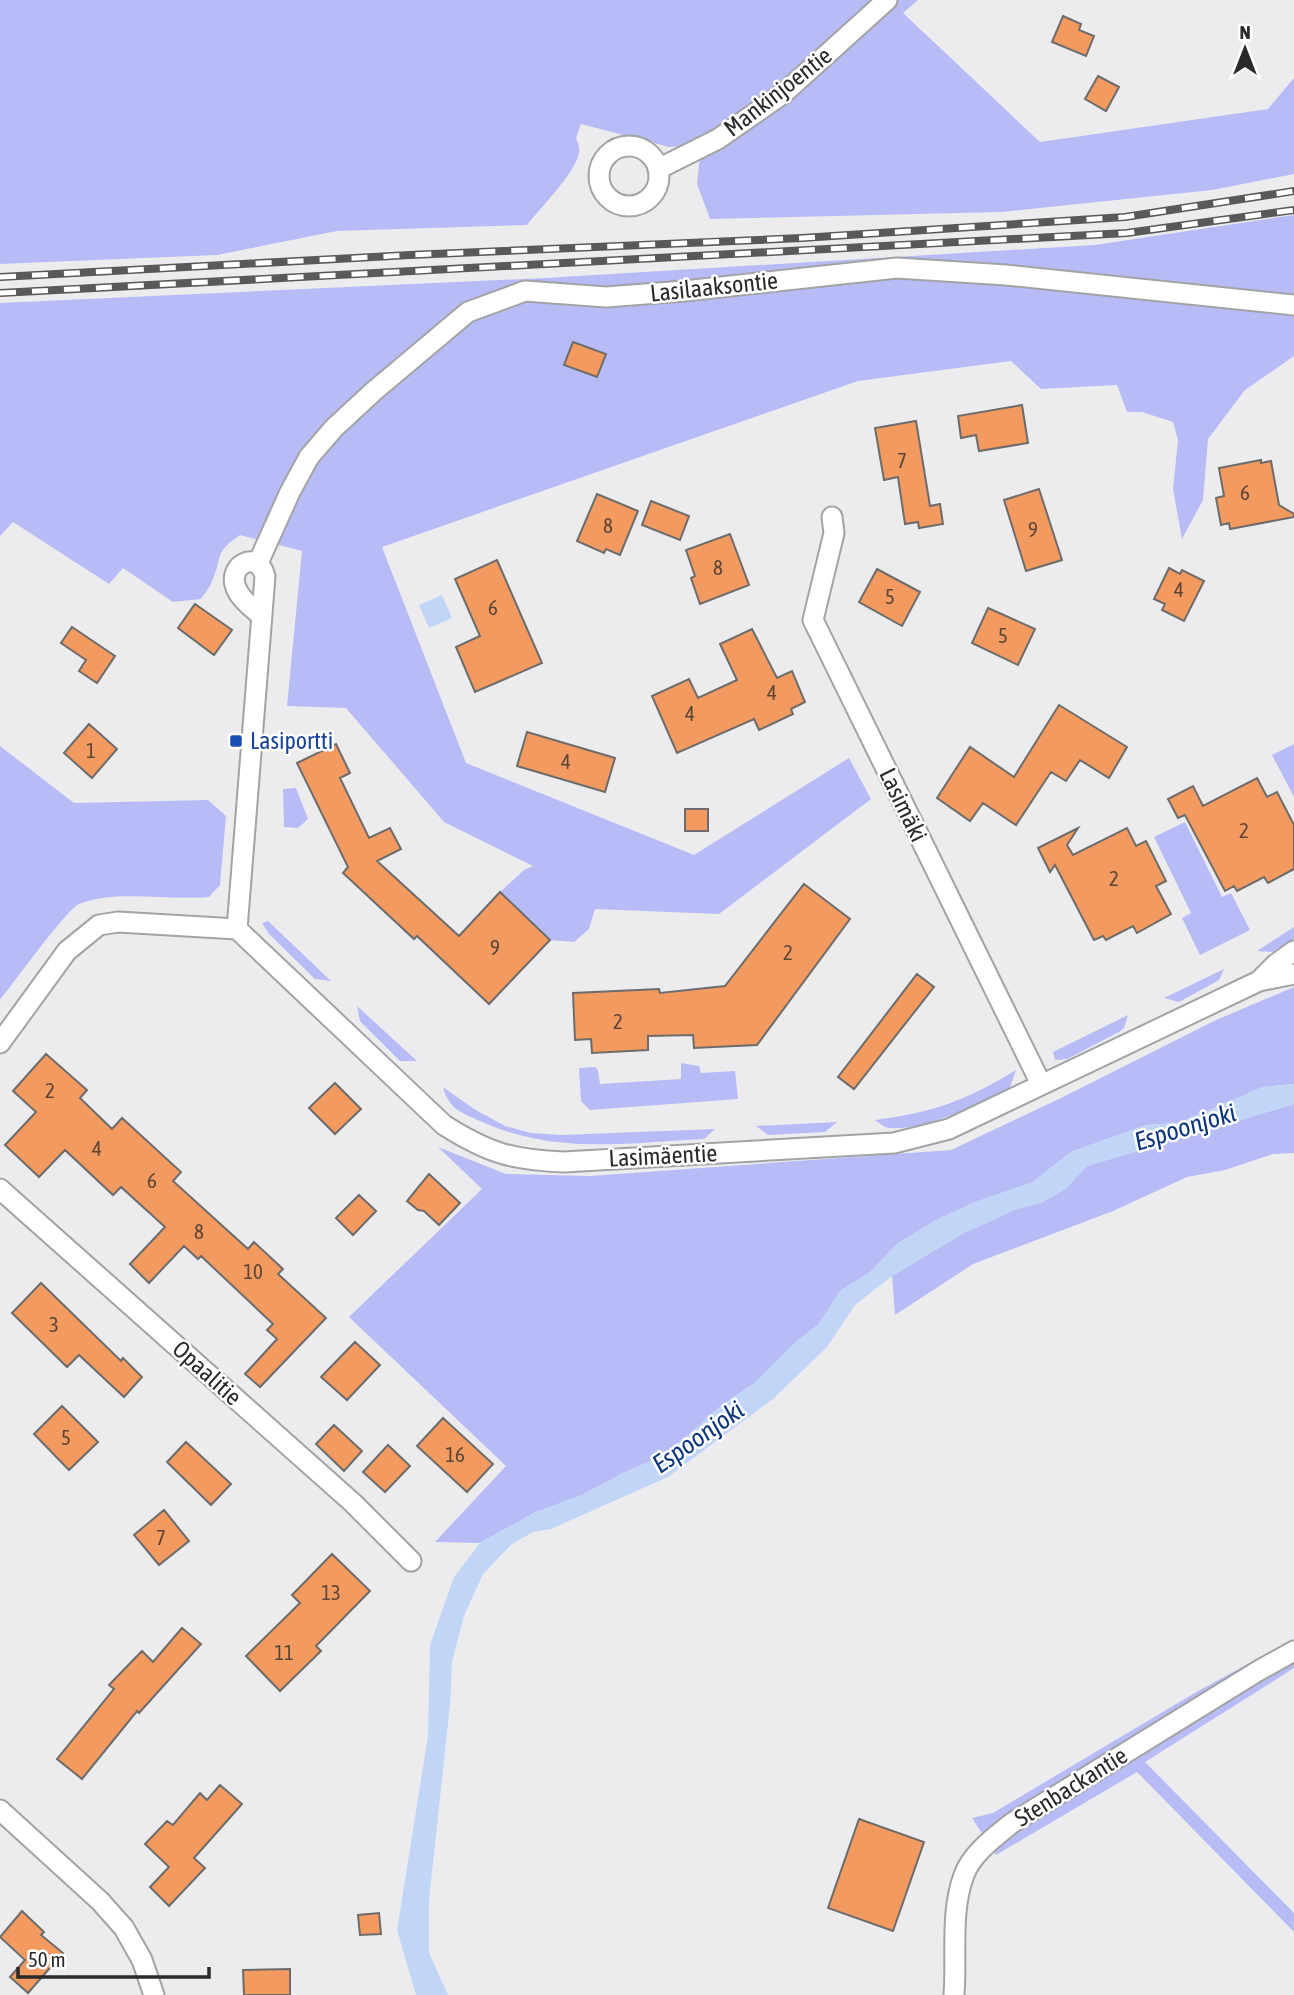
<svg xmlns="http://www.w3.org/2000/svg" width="1294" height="1995" font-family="'Asap Condensed',sans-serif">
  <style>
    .green { fill: #b7bcf7 }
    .water { fill: #c1d6f7 }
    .building { fill: #f29a60; stroke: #6d6c6b; stroke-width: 2 }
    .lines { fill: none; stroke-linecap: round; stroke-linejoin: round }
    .minor-casing { stroke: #a2a3a4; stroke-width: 23 }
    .minor { stroke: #fff; stroke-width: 19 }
    .rail-casing { stroke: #59595a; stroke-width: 8 }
    .rail { stroke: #fff; stroke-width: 5; stroke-dasharray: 16; stroke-linecap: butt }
    .transit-dot { fill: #1a4fb4; stroke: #fff; stroke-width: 2.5 }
    .labels { text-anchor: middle; stroke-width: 5; stroke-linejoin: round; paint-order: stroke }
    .number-label { font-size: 21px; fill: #5c4638 }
    .street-label { font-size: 24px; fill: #2a2a2b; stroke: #fff }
    .transit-label { font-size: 24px; fill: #164399; stroke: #fff; text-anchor: start }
    .water-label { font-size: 26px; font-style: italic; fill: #0b367c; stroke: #fff }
  </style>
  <rect width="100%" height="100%" fill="#ececee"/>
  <!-- green -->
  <path class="green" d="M 0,0 L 918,0 L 903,13 L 1040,142 L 1268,109 L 1294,78 L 1294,174 L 1212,190 L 1001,212 L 710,219 L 697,184 L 702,138 L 683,146 L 669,147 L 581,124 L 576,138 C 578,143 580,147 579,153 C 574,175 541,207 527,225 L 337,231 L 217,255 L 0,264 Z
    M 1294,215 L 1294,356 L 1245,390 L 1208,439 L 1203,500 L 1182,539 L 1173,489 L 1178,440 L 1173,422 L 1142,412 L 1127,412 L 1117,385 L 1041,389 L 1011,361 L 858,381 L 382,547 L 466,763 L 694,855 L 849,758 L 871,799 L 719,914 L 595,909 L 589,929 L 574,942 L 550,940 L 500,892 L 524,870 L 533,866 L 444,822 L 346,708 L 287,706 L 302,551 L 240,535 C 214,553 223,554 213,579 C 211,586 205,593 201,599 L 173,602 L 123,568 L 109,584 L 13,522 L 0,536 L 0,303 L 545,278 L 1095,245 Z
    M 1294,744 L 1294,797 L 1272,755 Z
    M 0,746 L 74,803 L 208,800 L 226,816 L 220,885 L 209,897 C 169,901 117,889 79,904 C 66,910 13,984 0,1000 Z
    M 296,788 L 308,819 L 298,828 L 284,827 L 283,789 Z
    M 1185,822 L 1222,897 L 1231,893 L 1250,930 L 1200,955 L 1182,918 L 1191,913 L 1154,837 Z
    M 268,921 L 331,981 L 315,979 L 269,934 L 262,923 Z
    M 1294,927 L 1294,939 L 1274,952 L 1257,951 Z
    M 1224,969 L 1219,980 L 1179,1002 L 1164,998 Z
    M 1294,987 L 1294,1084 L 1263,1087 L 1179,1123 L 1146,1125 L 1071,1152 L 1033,1182 L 973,1203 L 934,1221 L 897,1244 L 870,1272 L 840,1291 L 819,1324 L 796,1342 L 755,1383 L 723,1404 L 686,1437 L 658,1458 L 623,1473 L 582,1495 L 534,1513 L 480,1543 L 435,1542 L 506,1466 L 349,1317 L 482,1189 L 438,1147 L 506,1174 L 590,1176 L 951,1150 L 1061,1098 L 1216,1020 Z
    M 357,1006 L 417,1061 L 400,1061 L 360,1021 Z
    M 1128,1015 L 1124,1028 L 1119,1032 L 1067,1059 L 1055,1060 L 1053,1052 Z
    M 681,1063 L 699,1066 L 701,1073 L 735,1071 L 738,1099 L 590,1110 L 581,1101 L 579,1068 L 595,1067 L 598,1070 L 600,1084 L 681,1079 Z
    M 1016,1070 L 1010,1087 C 986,1103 918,1132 890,1128 C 885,1128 879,1123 875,1120 C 932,1113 967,1100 1016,1070 Z
    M 443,1087 L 474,1109 L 505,1126 L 531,1133 L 561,1135 L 715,1129 L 704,1139 C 625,1143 554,1155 480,1121 C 460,1112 449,1109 443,1087 Z
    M 1294,1104 L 1294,1153 L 1273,1154 L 1225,1170 L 1187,1177 L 1113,1211 L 973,1264 L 895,1315 L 892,1276 L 962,1234 L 1014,1210 L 1043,1202 L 1065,1189 L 1087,1166 Z
    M 837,1122 L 825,1132 L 768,1135 L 756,1126 Z
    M 1294,1639 L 1294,1668 L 1145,1762 L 1294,1913 L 1294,1932 L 1137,1772 L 996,1855 L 972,1818 L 993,1813 L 1198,1691 Z"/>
  <!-- water -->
  <path class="water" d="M 442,595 L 452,618 L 429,628 L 419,605 Z
    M 1294,1084 L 1294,1104 L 1087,1166 L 1065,1189 L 1043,1202 L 1014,1210 L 962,1234 L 892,1276 L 855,1305 L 827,1347 L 774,1398 L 668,1477 L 551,1529 L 533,1532 L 512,1544 L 483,1574 L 464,1616 L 452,1662 L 450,1705 L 429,1900 L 429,1953 L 448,1995 L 416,1995 L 397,1930 L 428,1736 L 430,1645 L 454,1577 L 480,1543 L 534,1513 L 582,1495 L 623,1473 L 658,1458 L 686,1437 L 723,1404 L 755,1383 L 796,1342 L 819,1324 L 840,1291 L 870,1272 L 897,1244 L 934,1221 L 973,1203 L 1033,1182 L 1071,1152 L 1146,1125 L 1179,1123 L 1263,1087 Z"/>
  <!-- building -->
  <path class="building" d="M 1063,16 L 1081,24 L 1079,30 L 1094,36 L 1086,56 L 1052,42 Z
    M 1098,76 L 1119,87 L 1106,111 L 1085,99 Z
    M 573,342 L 606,354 L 597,377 L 564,365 Z
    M 1022,405 L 1028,443 L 979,451 L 976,435 L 961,438 L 958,416 Z
    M 916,421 L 930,506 L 940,504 L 943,524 L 919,528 L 918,522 L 905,524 L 898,477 L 884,480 L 875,428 Z
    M 1261,460 L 1261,463 L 1271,461 L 1279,505 L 1294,514 L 1294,517 L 1230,529 L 1229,523 L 1221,525 L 1216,498 L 1224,496 L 1219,468 Z
    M 1039,489 L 1062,560 L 1026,571 L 1004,500 Z
    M 597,494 L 638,511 L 620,555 L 606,549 L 604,553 L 577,541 Z
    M 651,501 L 689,516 L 680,540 L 642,525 Z
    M 730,534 L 749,585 L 700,604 L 691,578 L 695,576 L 686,550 Z
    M 497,560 L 542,663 L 475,692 L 456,647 L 480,636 L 455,579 Z
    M 1169,568 L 1180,574 L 1182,570 L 1204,581 L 1184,621 L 1162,610 L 1165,604 L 1154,599 Z
    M 877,569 L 920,592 L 902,626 L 859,602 Z
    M 195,604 L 232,630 L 214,655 L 178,628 Z
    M 988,608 L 1035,629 L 1018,665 L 972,643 Z
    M 72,627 L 115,656 L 97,683 L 79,671 L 86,660 L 61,643 Z
    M 752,629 L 777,678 L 792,671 L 805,702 L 791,709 L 793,714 L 759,730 L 754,719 L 677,753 L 652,696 L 689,679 L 698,698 L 737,680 L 720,644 Z
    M 1059,705 L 1127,747 L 1109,778 L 1080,760 L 1066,781 L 1051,772 L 1016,825 L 983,803 L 970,821 L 937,798 L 970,747 L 1014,777 Z
    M 89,724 L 117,749 L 92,778 L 64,753 Z
    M 527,732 L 615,758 L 605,792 L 517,766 Z
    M 336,744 L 350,773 L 340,778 L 369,838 L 390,828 L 401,849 L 377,861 L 459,936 L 500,892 L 550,940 L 489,1004 L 417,936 L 414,939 L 343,873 L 348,867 L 297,763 Z
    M 1257,778 L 1267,797 L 1277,792 L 1294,825 L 1294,869 L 1268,883 L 1264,877 L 1237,891 L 1234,886 L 1225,891 L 1185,815 L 1178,818 L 1168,799 L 1193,786 L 1203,806 Z
    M 685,809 L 708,809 L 708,831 L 685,831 Z
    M 1078,828 L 1067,845 L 1073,855 L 1127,828 L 1136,846 L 1146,841 L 1166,881 L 1156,886 L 1171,914 L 1137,933 L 1133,926 L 1106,940 L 1103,936 L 1094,940 L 1055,865 L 1050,872 L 1038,848 Z
    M 804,884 L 850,919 L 757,1045 L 694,1048 L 693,1035 L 648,1036 L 648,1050 L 592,1053 L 591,1039 L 575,1040 L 573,993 L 659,989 L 660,993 L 725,986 Z
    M 917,974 L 934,987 L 854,1089 L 838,1077 Z
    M 46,1054 L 87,1090 L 80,1098 L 112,1129 L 122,1118 L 181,1172 L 173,1181 L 248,1249 L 254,1242 L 283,1269 L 278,1274 L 326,1318 L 260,1387 L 245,1374 L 277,1339 L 267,1330 L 273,1324 L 201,1256 L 198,1259 L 184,1246 L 149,1283 L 130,1264 L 165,1227 L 121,1187 L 113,1195 L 65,1150 L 39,1177 L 5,1145 L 36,1112 L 13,1091 Z
    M 335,1083 L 361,1109 L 335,1134 L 309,1108 Z
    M 429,1174 L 460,1203 L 439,1225 L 424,1211 L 418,1210 L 407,1201 Z
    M 359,1195 L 376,1211 L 353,1235 L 336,1218 Z
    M 41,1283 L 121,1361 L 123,1358 L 142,1377 L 124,1397 L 79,1355 L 67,1367 L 12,1313 Z
    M 355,1342 L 380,1365 L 347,1400 L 321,1377 Z
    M 62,1406 L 98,1442 L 69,1470 L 34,1434 Z
    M 443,1418 L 493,1464 L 467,1492 L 417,1446 Z
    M 334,1425 L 362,1451 L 344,1471 L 316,1444 Z
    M 186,1442 L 231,1484 L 211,1505 L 167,1462 Z
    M 388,1445 L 410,1466 L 385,1492 L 363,1472 Z
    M 164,1510 L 189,1541 L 159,1565 L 134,1535 Z
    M 332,1554 L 370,1591 L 316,1646 L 321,1651 L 280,1691 L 246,1656 L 300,1603 L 292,1595 Z
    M 182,1628 L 201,1644 L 139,1713 L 137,1711 L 82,1779 L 57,1759 L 114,1689 L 109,1685 L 142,1651 L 153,1662 Z
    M 220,1785 L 242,1804 L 194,1858 L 205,1868 L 169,1906 L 150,1887 L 169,1867 L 145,1844 L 167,1821 L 173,1825 L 200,1793 L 207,1800 Z
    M 859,1819 L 924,1842 L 893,1931 L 828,1908 Z
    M 22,1911 L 44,1932 L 41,1935 L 63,1953 L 28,1993 L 10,1977 L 25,1960 L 0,1937 Z
    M 379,1913 L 381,1934 L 360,1935 L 358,1915 Z
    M 290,1969 L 290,1995 L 244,1995 L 243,1970 Z"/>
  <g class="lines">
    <defs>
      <path id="minor" d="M599 176a30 30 0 1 1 60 0a30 30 0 1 1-60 0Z
        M 658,169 L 718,139 L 784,93 L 887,0
        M 832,517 L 834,533 L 813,620 L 1041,1084
        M 258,563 L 290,492 L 309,457 L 334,428 L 374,391 L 468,312 L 525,291 L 606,297 L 684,291 L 897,268 L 1006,275 L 1294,305
        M 237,929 L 265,576 C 258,548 223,566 238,592 C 243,601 253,609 262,616
        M 1259,981 L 1276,964 L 1294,951
        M 0,1043 L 67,951 L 99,925 L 118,922 L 237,929 L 444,1125 C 488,1153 512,1160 564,1162 L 894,1143 L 949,1129 L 1259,981 L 1294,974
        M 0,1189 L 353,1503 L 411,1561
        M 0,1810 L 100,1901 L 124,1928 L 142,1960 L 154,1995
        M 954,1995 C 957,1956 950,1912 964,1875 C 972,1853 995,1837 1012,1823 L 1258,1671 L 1294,1651"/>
    </defs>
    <!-- minor casing -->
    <use href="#minor" class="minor-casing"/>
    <!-- minor -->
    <use href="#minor" class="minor"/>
    <defs>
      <path id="rail" d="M 0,277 L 410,255 L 802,238 L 1125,217 L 1294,191
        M 0,293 L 1127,233 L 1294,210"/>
    </defs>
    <!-- rail casing -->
    <use href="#rail" class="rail-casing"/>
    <!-- rail -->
    <use href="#rail" class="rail"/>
  </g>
  <!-- markers -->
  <rect class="transit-dot" x="229" y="734" width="14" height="14" rx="3.5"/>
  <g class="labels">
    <!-- number labels -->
    <g class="number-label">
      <text x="902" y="468">7</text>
      <text x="1245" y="500">6</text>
      <text x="608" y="533">8</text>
      <text x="1033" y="537">9</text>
      <text x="718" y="575">8</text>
      <text x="1179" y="597">4</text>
      <text x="890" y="604">5</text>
      <text x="493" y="615">6</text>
      <text x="1003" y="643">5</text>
      <text x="772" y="700">4</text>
      <text x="690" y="721">4</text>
      <text x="91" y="758">1</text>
      <text x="566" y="769">4</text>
      <text x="1244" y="838">2</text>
      <text x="1114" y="886">2</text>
      <text x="495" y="955">9</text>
      <text x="788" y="960">2</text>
      <text x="618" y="1029">2</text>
      <text x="50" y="1098">2</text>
      <text x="97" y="1156">4</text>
      <text x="152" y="1188">6</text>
      <text x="199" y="1239">8</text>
      <text x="253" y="1279">10</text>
      <text x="54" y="1332">3</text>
      <text x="66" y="1445">5</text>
      <text x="455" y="1462">16</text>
      <text x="161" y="1545">7</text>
      <text x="331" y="1600">13</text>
      <text x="284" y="1660">11</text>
    </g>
    <!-- street labels -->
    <g class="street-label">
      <text transform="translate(778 92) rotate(-38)" y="8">Mankinjoentie</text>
      <text transform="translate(714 287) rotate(-6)" y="8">Lasilaaksontie</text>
      <text transform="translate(903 805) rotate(64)" y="8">Lasimäki</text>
      <text transform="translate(663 1156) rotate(-3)" y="8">Lasimäentie</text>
      <text transform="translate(207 1373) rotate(42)" y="8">Opaalitie</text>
      <text transform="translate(1071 1787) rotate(-32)" y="8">Stenbackantie</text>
    </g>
    <!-- transit labels -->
    <g class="transit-label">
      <text x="250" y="749">Lasiportti</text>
    </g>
    <!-- water labels -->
    <g class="water-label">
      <text transform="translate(1185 1127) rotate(-17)" y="9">Espoonjoki</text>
      <text transform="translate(698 1437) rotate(-35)" y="9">Espoonjoki</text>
    </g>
  </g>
  <!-- north arrow -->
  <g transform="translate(1245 49)" stroke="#ffffff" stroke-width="5" paint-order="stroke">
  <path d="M0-5L12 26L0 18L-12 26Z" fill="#2a2a2b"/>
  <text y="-10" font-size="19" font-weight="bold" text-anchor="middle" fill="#2a2a2b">N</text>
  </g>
  <!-- scale -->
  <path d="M18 1967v10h191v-10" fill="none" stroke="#2a2a2b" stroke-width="3.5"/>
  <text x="28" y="1967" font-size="21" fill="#2a2a2b" stroke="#ffffff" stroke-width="5" paint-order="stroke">50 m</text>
</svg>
